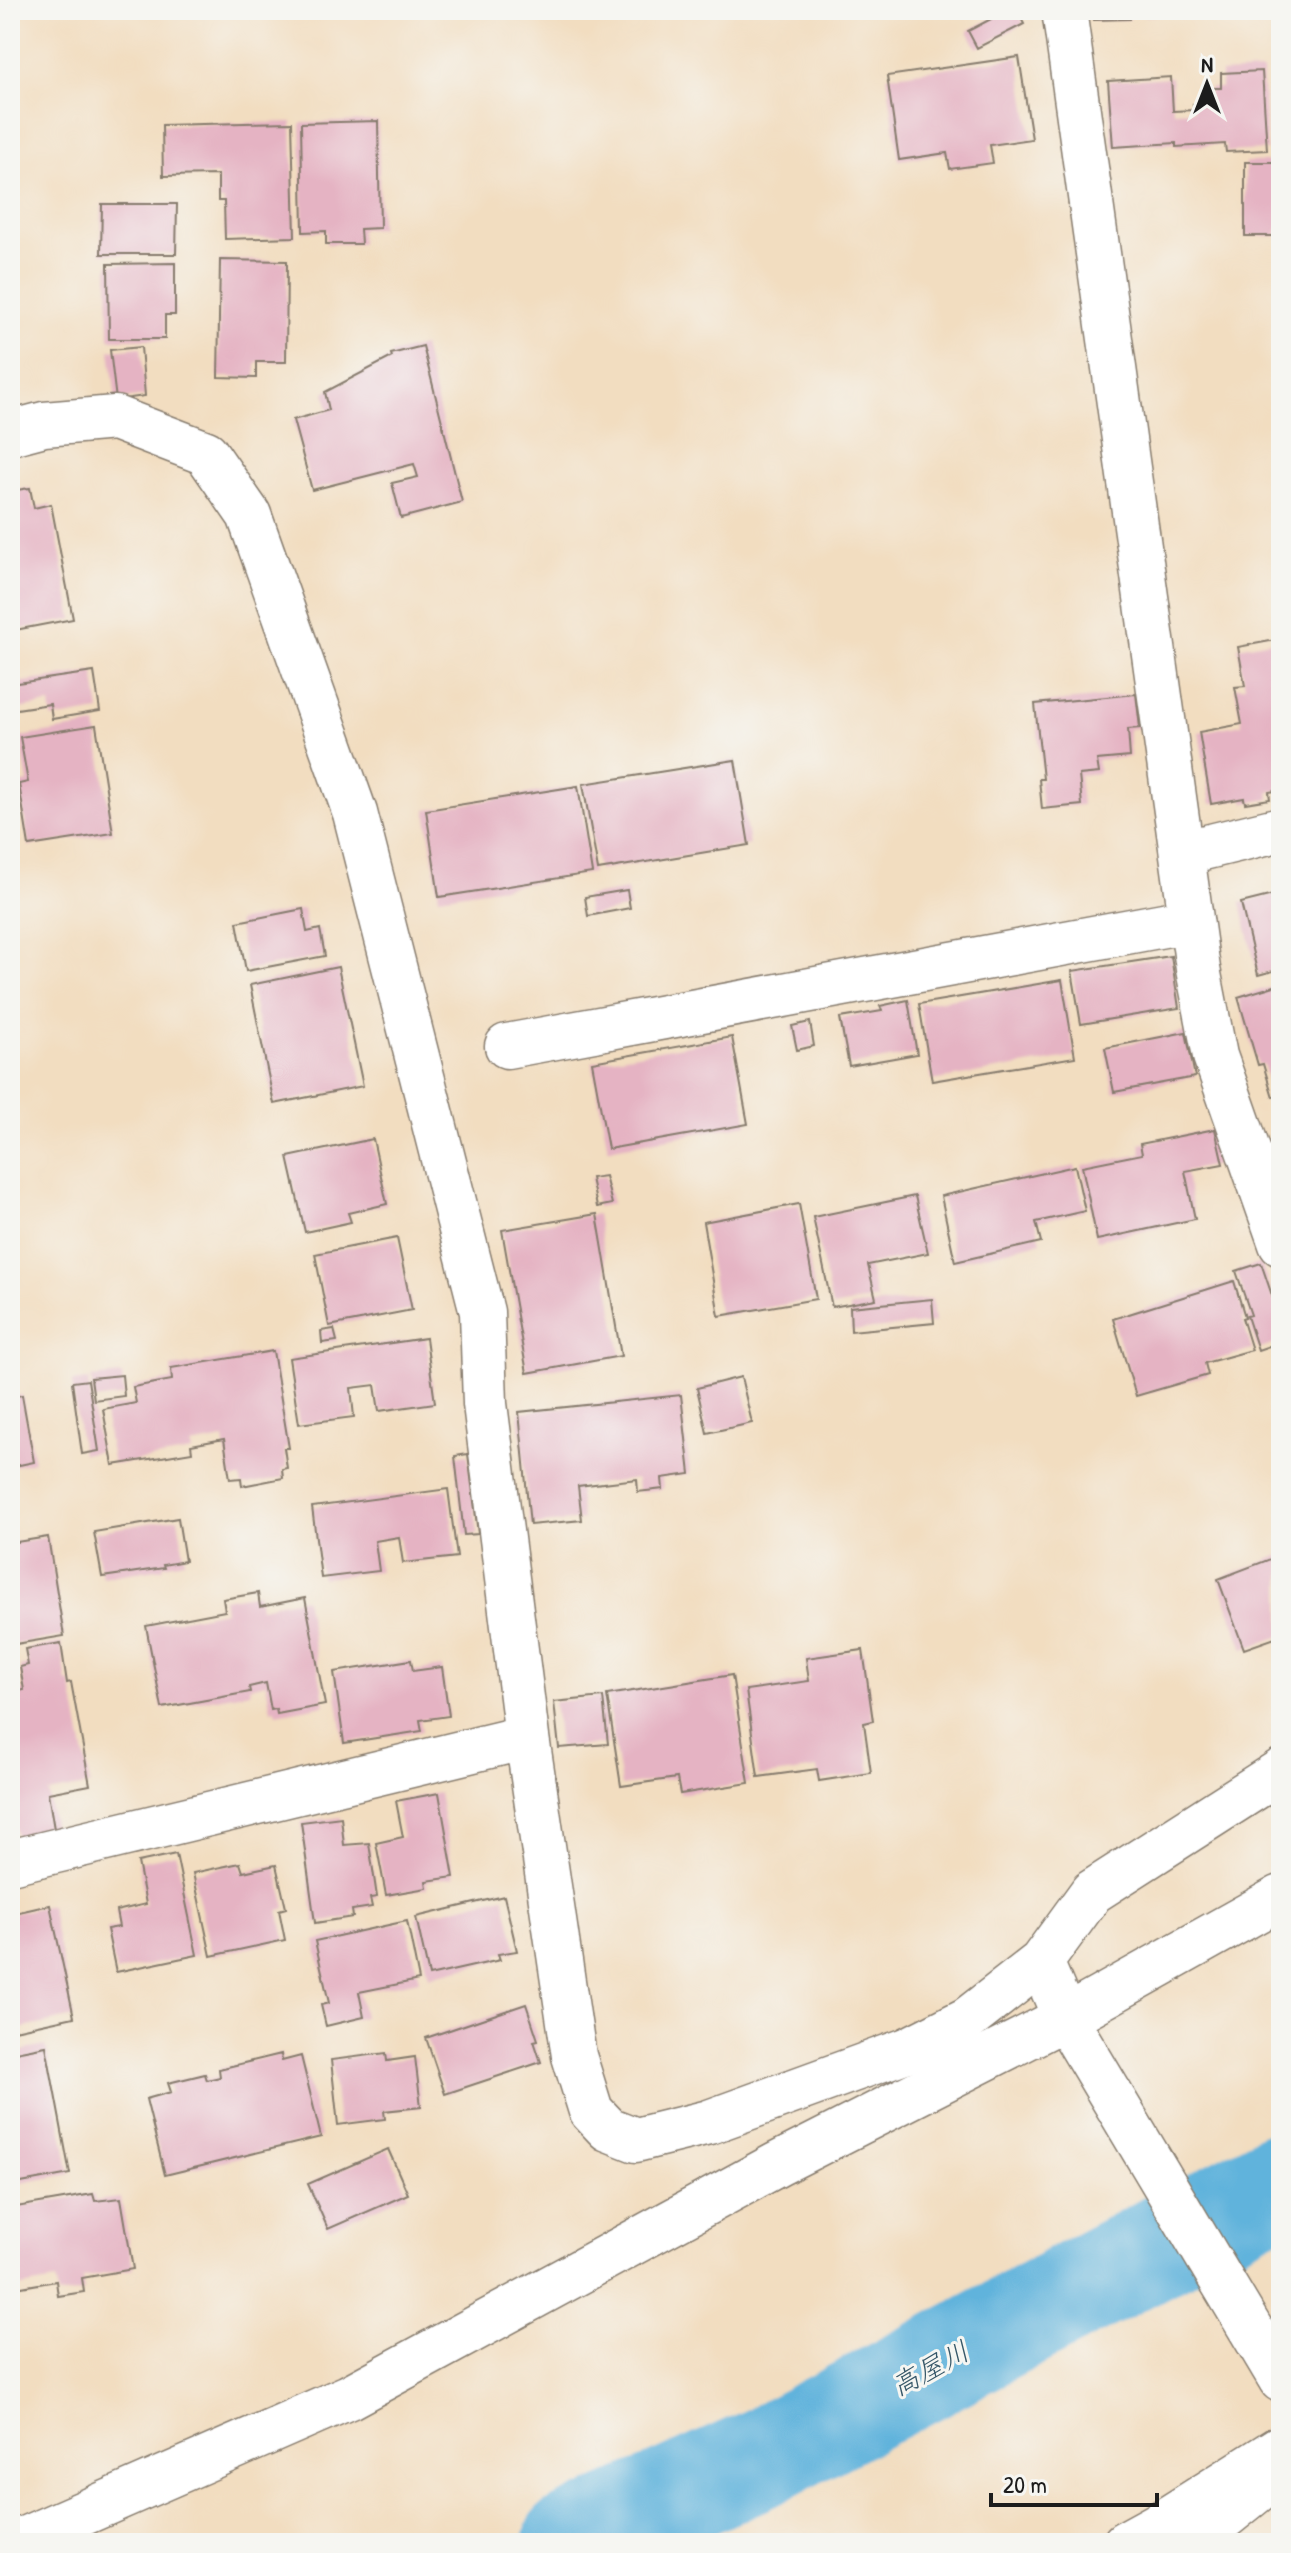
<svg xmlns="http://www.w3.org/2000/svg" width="1291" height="2553" font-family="'Patrick Hand','Klee One',sans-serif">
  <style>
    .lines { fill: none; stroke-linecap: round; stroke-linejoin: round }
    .river { stroke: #60b3dc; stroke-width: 100 }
    .building { fill: #e5b3c3 }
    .minor-casing { stroke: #877c6e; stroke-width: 47 }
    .tertiary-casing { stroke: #877c6e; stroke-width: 47 }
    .minor { stroke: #fff; stroke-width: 44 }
    .tertiary { stroke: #fff; stroke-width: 44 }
    .labels { text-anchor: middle; stroke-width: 6; stroke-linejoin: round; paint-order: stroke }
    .water-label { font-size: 28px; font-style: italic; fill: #375869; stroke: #f6f6f2 }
  </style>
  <rect width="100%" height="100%" fill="#f6f6f2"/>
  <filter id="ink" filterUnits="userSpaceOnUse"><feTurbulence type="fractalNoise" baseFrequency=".0125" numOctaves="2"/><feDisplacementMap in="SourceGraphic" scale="16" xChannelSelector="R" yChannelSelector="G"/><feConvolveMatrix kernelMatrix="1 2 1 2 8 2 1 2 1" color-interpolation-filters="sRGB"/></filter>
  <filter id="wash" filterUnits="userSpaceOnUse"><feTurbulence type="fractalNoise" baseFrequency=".006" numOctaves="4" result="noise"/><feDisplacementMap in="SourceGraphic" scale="32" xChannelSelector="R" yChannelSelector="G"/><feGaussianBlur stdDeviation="1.8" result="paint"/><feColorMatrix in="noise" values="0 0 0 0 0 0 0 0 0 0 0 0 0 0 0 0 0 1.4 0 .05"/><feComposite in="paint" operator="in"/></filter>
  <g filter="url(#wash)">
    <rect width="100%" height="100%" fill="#f2ddc0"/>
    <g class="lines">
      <!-- river -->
      <path class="river" d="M 573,2543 L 765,2456 L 1281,2181"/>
    </g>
    <g id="blocks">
      <!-- building -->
      <path class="building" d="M 1008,10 L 1017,10 L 1024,24 L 977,48 L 968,31 Z
        M 1093,10 L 1130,10 L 1130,19 L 1094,20 Z
        M 1143,10 L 1196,10 L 1196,13 L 1143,16 Z
        M 1019,57 L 1032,139 L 990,145 L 993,163 L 950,169 L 947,153 L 899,160 L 887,76 Z
        M 1262,71 L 1267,150 L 1226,152 L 1225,144 L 1176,147 L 1176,143 L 1113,147 L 1108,81 L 1171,77 L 1173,111 L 1194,110 L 1193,104 L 1210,103 L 1209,88 L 1221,88 L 1221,73 Z
        M 1273,84 L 1281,84 L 1281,152 L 1277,152 Z
        M 378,121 L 380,228 L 360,229 L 361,244 L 326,244 L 326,231 L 303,232 L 301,123 Z
        M 292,122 L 295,237 L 225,239 L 224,201 L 218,201 L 218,175 L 163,176 L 162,125 Z
        M 1245,162 L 1281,162 L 1281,228 L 1278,228 L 1277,236 L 1245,236 Z
        M 102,204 L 177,204 L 176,254 L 101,254 Z
        M 220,260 L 287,261 L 286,362 L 256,362 L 256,378 L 218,377 Z
        M 175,263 L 175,315 L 165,315 L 165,339 L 109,339 L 108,264 Z
        M 423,346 L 462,502 L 401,518 L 392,483 L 418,477 L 414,464 L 312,490 L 293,420 L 329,410 L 325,392 L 392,357 L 391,354 Z
        M 141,347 L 145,396 L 116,400 L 110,350 Z
        M 30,488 L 34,508 L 51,504 L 73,619 L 10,631 L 10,491 Z
        M 1281,639 L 1281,790 L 1269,792 L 1270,799 L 1245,803 L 1244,798 L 1211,804 L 1199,732 L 1242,724 L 1235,687 L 1245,686 L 1238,647 Z
        M 94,672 L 100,711 L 52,719 L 50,704 L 10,710 L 10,684 Z
        M 1136,694 L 1140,728 L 1128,729 L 1130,757 L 1097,760 L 1099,773 L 1079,775 L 1082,805 L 1042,809 L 1039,779 L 1043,779 L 1035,704 Z
        M 96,725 L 113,833 L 29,846 L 19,784 L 28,782 L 20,737 Z
        M 735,760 L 749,845 L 598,870 L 583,784 Z
        M 578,786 L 592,873 L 439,897 L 426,810 Z
        M 627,890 L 630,908 L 588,916 L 585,897 Z
        M 1281,893 L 1281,969 L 1258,975 L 1241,903 Z
        M 303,909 L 307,932 L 320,929 L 325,956 L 246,971 L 237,922 Z
        M 1171,956 L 1179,1008 L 1081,1024 L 1072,971 Z
        M 338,967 L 363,1086 L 274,1104 L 250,985 Z
        M 1062,980 L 1075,1057 L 932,1081 L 919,1004 Z
        M 1281,984 L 1281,1095 L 1273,1097 L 1263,1064 L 1258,1065 L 1238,997 Z
        M 908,1000 L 917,1054 L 849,1066 L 840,1018 L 882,1011 L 880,1006 Z
        M 810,1022 L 814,1046 L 797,1050 L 792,1026 Z
        M 1186,1032 L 1195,1077 L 1114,1092 L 1105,1048 Z
        M 732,1037 L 748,1124 L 608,1149 L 592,1062 Z
        M 1215,1129 L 1223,1164 L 1185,1171 L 1195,1219 L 1097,1240 L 1082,1166 L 1142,1154 L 1140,1144 Z
        M 373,1139 L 387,1204 L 348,1213 L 351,1222 L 305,1232 L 288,1157 Z
        M 1075,1166 L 1085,1211 L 1036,1222 L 1041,1242 L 955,1262 L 941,1196 Z
        M 605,1176 L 612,1204 L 597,1207 L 591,1178 Z
        M 915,1196 L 928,1253 L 868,1265 L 876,1299 L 832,1307 L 813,1217 Z
        M 799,1204 L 816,1299 L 719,1316 L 703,1222 Z
        M 597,1214 L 621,1356 L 527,1373 L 502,1230 Z
        M 397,1238 L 412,1310 L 329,1326 L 315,1254 Z
        M 1261,1263 L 1276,1307 L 1278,1306 L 1281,1315 L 1281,1342 L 1258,1350 L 1247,1316 L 1251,1315 L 1236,1271 Z
        M 1234,1281 L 1245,1317 L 1242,1318 L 1252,1350 L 1205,1363 L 1208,1375 L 1136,1396 L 1113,1319 Z
        M 932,1299 L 934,1323 L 851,1331 L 850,1307 Z
        M 334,1329 L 337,1341 L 322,1343 L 321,1331 Z
        M 426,1338 L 435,1403 L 379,1411 L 375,1385 L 351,1388 L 354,1417 L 299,1424 L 289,1358 Z
        M 273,1351 L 289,1448 L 284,1448 L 287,1468 L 282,1469 L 283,1478 L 242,1486 L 241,1478 L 230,1479 L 224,1439 L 191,1445 L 192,1452 L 113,1465 L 103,1409 L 136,1403 L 133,1387 L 172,1380 L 171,1368 Z
        M 122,1375 L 124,1396 L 94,1400 L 91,1378 Z
        M 741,1377 L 752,1423 L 707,1433 L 697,1388 Z
        M 88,1380 L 99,1451 L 82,1454 L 72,1382 Z
        M 22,1395 L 34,1462 L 10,1467 L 10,1397 Z
        M 681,1395 L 690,1474 L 662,1478 L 663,1489 L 638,1492 L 637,1479 L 578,1486 L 582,1520 L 530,1525 L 519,1412 Z
        M 468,1454 L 478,1534 L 464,1535 L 455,1456 Z
        M 448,1489 L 457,1557 L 403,1563 L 399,1537 L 375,1541 L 379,1571 L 321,1578 L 312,1507 Z
        M 178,1518 L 185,1561 L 163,1565 L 164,1568 L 102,1577 L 94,1532 Z
        M 48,1537 L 64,1636 L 10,1645 L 10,1543 Z
        M 1281,1555 L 1281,1636 L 1244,1649 L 1218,1579 Z
        M 258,1593 L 260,1607 L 305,1598 L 325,1705 L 277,1714 L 276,1709 L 271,1710 L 266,1683 L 249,1687 L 250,1692 L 162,1708 L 146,1626 L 225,1611 L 223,1599 Z
        M 61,1643 L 67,1683 L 71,1682 L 90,1785 L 48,1793 L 55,1835 L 18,1842 L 10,1799 L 10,1693 L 24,1690 L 20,1667 L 28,1665 L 25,1649 Z
        M 863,1650 L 873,1721 L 864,1723 L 871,1773 L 819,1781 L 817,1769 L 758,1777 L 746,1690 L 809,1681 L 806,1658 Z
        M 411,1660 L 413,1671 L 442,1667 L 449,1716 L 420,1720 L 422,1731 L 344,1743 L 334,1672 Z
        M 732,1675 L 749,1783 L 680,1794 L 677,1778 L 621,1786 L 607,1695 Z
        M 603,1697 L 608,1744 L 559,1748 L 554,1702 Z
        M 439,1793 L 454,1877 L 426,1881 L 427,1888 L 386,1895 L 376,1843 L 403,1837 L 396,1801 Z
        M 341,1817 L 344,1845 L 369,1843 L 377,1897 L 370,1898 L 372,1907 L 352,1910 L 353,1917 L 315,1923 L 301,1822 Z
        M 176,1854 L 197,1955 L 116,1972 L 107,1929 L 119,1927 L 116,1911 L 146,1904 L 138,1862 Z
        M 240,1863 L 243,1872 L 276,1865 L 286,1908 L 279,1910 L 285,1940 L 211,1956 L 193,1873 Z
        M 504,1896 L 517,1951 L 498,1954 L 500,1960 L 429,1976 L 416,1917 Z
        M 50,1905 L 74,2017 L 10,2031 L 10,1914 Z
        M 407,1921 L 419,1980 L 359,1992 L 364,2017 L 326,2026 L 321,2005 L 329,2003 L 315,1941 Z
        M 526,2004 L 538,2040 L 534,2041 L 541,2062 L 445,2094 L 426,2038 Z
        M 46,2046 L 70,2174 L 10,2185 L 10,2053 Z
        M 386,2053 L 387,2061 L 415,2057 L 421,2107 L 384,2111 L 385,2119 L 338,2125 L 331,2060 Z
        M 281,2054 L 282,2061 L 301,2056 L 321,2137 L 165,2175 L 146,2099 L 171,2092 L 168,2083 L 205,2074 L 207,2080 L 220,2077 L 219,2069 Z
        M 388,2149 L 408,2194 L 328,2229 L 308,2184 Z
        M 93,2194 L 95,2201 L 121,2198 L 133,2269 L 82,2278 L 84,2292 L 58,2296 L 56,2281 L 10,2289 L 10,2208 Z"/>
    </g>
  </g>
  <g filter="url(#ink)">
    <use href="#blocks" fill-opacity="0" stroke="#877c6e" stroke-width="2"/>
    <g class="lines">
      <defs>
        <path id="minor" d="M 1064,10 L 1198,969 L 1215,1056 L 1281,1244
          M 10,433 L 44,424 L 115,418 L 206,453 L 249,515 L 355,813 L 482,1312 L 485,1404 L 527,1737 L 574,2056 L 591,2111 L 608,2129 L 636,2140 L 709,2122 L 907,2050 L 968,2019 L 1041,1962
          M 1182,853 L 1281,829
          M 507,1046 L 1191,920
          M 1281,1771 L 1092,1892 L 1041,1962 L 1065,2018 L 1281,1897
          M 10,1862 L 527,1737
          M 1125,2543 L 1156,2526 L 1281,2447
          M 1192,2543 L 1258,2490"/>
        <path id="tertiary" d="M 15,2543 L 349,2397 L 778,2164 L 1065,2018 L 1281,2380"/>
      </defs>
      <!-- minor casing -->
      <use href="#minor" class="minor-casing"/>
      <!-- tertiary casing -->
      <use href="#tertiary" class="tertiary-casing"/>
      <!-- minor -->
      <use href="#minor" class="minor"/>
      <!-- tertiary -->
      <use href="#tertiary" class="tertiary"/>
    </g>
  </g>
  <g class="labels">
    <!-- water labels -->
    <g class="water-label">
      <text transform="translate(930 2368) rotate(-28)" y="10">高屋川</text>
    </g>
  </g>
  <!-- margin -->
  <rect width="1291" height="2553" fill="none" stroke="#f6f6f2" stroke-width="40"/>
  <!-- north arrow -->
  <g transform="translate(1207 84)" stroke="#f6f6f2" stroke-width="6" paint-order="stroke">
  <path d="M0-6L14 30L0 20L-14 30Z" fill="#1c1c1c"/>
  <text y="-12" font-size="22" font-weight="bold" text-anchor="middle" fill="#1c1c1c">N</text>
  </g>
  <!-- scale -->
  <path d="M991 2493v12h166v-12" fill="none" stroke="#1c1c1c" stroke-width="4"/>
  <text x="1003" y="2493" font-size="24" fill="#1c1c1c" stroke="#f6f6f2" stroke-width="6" paint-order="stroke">20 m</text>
</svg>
